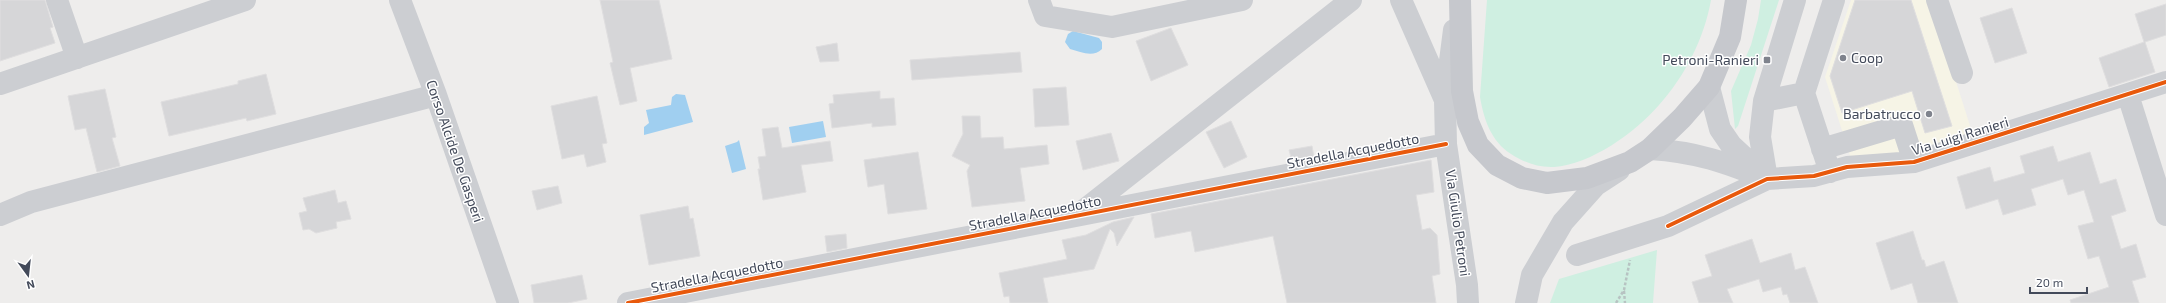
<svg xmlns="http://www.w3.org/2000/svg" width="2166" height="303" font-family="'Exo 2',sans-serif">
  <style>
    .commercial { fill: #f6f4e6 }
    .green { fill: #cfefe1 }
    .water { fill: #a0cff0 }
    .building { fill: #d6d6d8; stroke: #dfdedf }
    .lines { fill: none; stroke-linecap: round; stroke-linejoin: round }
    .path { stroke: #b7c3c2; stroke-width: 2.5; stroke-dasharray: 3 2; stroke-linecap: butt }
    .minor { stroke: #ccced2; stroke-width: 22 }
    .major { stroke: #c6c8cd; stroke-width: 22 }
    .cycleway-casing { stroke: #fff; stroke-width: 6 }
    .cycleway { stroke: #e8590c; stroke-width: 4 }
    .poi-dot { fill: #7f838d; stroke: #fff; stroke-width: 1.5 }
    .labels { text-anchor: middle; stroke-width: 3; stroke-linejoin: round; paint-order: stroke }
    .poi-label { font-size: 14px; fill: #434a5a; stroke: #fff; text-anchor: end }
    .street-label { font-size: 14px; fill: #434a5a; stroke: #fff }
  </style>
  <rect width="100%" height="100%" fill="#eeedec"/>
  <!-- commercial -->
  <path class="commercial" d="M 1851,0 L 1930,0 L 1973,135 L 1927,150 L 1852,162 L 1825,77 Z"/>
  <!-- green -->
  <path class="green" d="M 1487,0 L 1711,0 C 1704,39 1685,76 1659,105 C 1636,132 1590,165 1554,167 C 1539,168 1523,162 1511,154 C 1491,141 1484,120 1480,97 Z
    M 1761,0 L 1779,0 L 1738,126 L 1735,129 L 1731,91 L 1751,45 L 1758,19 Z
    M 1657,250 L 1653,303 L 1550,303 L 1559,279 Z"/>
  <!-- water -->
  <path class="water" d="M 1073,31 L 1099,38 L 1102,42 L 1102,49 C 1093,58 1081,52 1070,49 L 1065,42 L 1068,34 Z
    M 676,94 L 685,95 L 693,122 L 644,135 L 644,127 L 649,123 L 646,110 L 671,105 L 672,97 Z
    M 823,121 L 826,137 L 792,143 L 789,127 Z
    M 739,140 L 746,169 L 732,173 L 725,146 L 737,142 Z"/>
  <!-- building -->
  <path class="building" d="M 0,0 L 45,0 L 53,27 L 50,28 L 55,43 L 0,61 Z
    M 600,0 L 659,0 L 672,59 L 630,68 L 637,101 L 620,105 L 610,63 L 613,62 Z
    M 1855,0 L 1911,0 L 1952,126 L 1925,133 L 1912,91 L 1842,113 L 1830,76 Z
    M 2166,4 L 2166,35 L 2145,42 L 2155,72 L 2109,87 L 2099,58 L 2144,42 L 2135,14 Z
    M 2012,8 L 2027,53 L 1995,63 L 1980,18 Z
    M 1171,28 L 1188,65 L 1151,81 L 1136,41 Z
    M 837,43 L 839,61 L 820,62 L 816,47 Z
    M 1020,52 L 1022,72 L 912,80 L 910,60 Z
    M 266,74 L 276,114 L 247,121 L 246,118 L 169,136 L 161,102 L 238,84 L 238,81 Z
    M 1066,87 L 1069,125 L 1035,127 L 1033,89 Z
    M 105,89 L 116,137 L 112,138 L 120,166 L 97,172 L 86,128 L 75,130 L 68,96 Z
    M 880,91 L 880,99 L 894,98 L 896,125 L 872,127 L 872,123 L 832,128 L 829,104 L 834,103 L 833,95 Z
    M 597,96 L 607,143 L 602,144 L 606,162 L 587,167 L 584,154 L 562,159 L 551,106 Z
    M 962,116 L 980,116 L 981,138 L 1003,137 L 1004,149 L 1047,145 L 1049,164 L 1020,168 L 1025,201 L 972,207 L 967,171 L 970,165 L 952,156 L 963,134 Z
    M 1231,121 L 1247,157 L 1224,168 L 1206,132 Z
    M 778,127 L 782,148 L 830,141 L 833,161 L 801,165 L 806,192 L 763,200 L 758,169 L 760,169 L 758,157 L 766,156 L 762,129 Z
    M 1111,133 L 1119,161 L 1083,170 L 1076,141 Z
    M 1312,146 L 1314,157 L 1292,161 L 1289,150 Z
    M 2053,146 L 2058,162 L 2090,152 L 2100,184 L 2116,179 L 2126,211 L 2111,216 L 2121,249 L 2136,244 L 2146,277 L 2132,281 L 2139,303 L 2071,303 L 2070,300 L 2109,287 L 2099,256 L 2088,259 L 2078,226 L 2094,222 L 2084,190 L 2068,195 L 2063,179 L 2031,189 L 2036,205 L 2003,215 L 1998,199 L 1966,209 L 1957,177 L 1990,167 L 1994,182 L 2025,173 L 2020,156 Z
    M 918,152 L 927,209 L 888,214 L 884,184 L 868,187 L 864,160 Z
    M 1431,160 L 1434,192 L 1416,195 L 1422,230 L 1430,228 L 1437,235 L 1440,274 L 1432,276 L 1436,303 L 1287,303 L 1273,236 L 1195,252 L 1191,231 L 1155,238 L 1151,214 Z
    M 558,186 L 562,203 L 537,210 L 532,191 Z
    M 335,190 L 338,203 L 346,201 L 351,219 L 336,222 L 337,228 L 316,233 L 309,229 L 303,230 L 299,213 L 307,211 L 303,198 Z
    M 688,206 L 690,219 L 693,218 L 700,256 L 649,265 L 640,215 Z
    M 1134,217 L 1117,246 L 1114,233 L 1110,229 L 1094,269 L 1043,278 L 1048,303 L 1010,303 L 1009,296 L 1004,297 L 999,273 L 1067,259 L 1062,240 L 1086,235 L 1113,222 Z
    M 1913,231 L 1922,260 L 1924,260 L 1926,267 L 1944,261 L 1958,303 L 1918,303 L 1912,283 L 1891,290 L 1876,243 Z
    M 846,234 L 847,248 L 827,252 L 825,236 Z
    M 1752,239 L 1760,263 L 1791,253 L 1795,270 L 1805,267 L 1818,303 L 1790,303 L 1787,294 L 1783,295 L 1781,287 L 1763,292 L 1759,279 L 1727,289 L 1733,303 L 1699,303 L 1692,282 L 1712,276 L 1705,255 Z
    M 582,275 L 587,299 L 568,303 L 534,303 L 531,285 Z"/>
  <g class="lines">
    <!-- path -->
    <path class="path" d="M 1624,291 L 1625,303
      M 1616,303 L 1624,290 L 1630,260"/>
    <!-- minor -->
    <path class="minor" d="M 57,0 L 77,58
      M 400,0 L 436,95 L 508,303
      M 1039,0 L 1045,16 L 1112,27 L 1242,0
      M 1401,0 L 1445,100
      M 1937,0 L 1962,73
      M 1454,30 L 1445,100 L 1446,144 L 1467,285 L 1468,303
      M 0,84 L 245,0
      M 1709,87 L 1720,129 L 1731,145 L 1759,171
      M 2128,95 L 2166,215
      M 1764,101 L 1804,93
      M 1650,149 C 1697,152 1724,162 1767,179
      M 1822,149 L 1902,125 L 1914,162
      M 1830,172 L 1804,93 L 1834,0
      M 1767,179 L 1760,137 L 1764,101 L 1795,0
      M 0,215 L 31,202 L 436,95
      M 1078,215 L 1351,0
      M 1577,255 L 1668,226 L 1767,179 L 1814,176 L 1847,167 L 1914,162 L 2166,82
      M 628,303 L 1446,144
      M 1526,303 L 1532,275 L 1563,222 L 1596,185 L 1619,170"/>
    <!-- major -->
    <path class="major" d="M 1460,0 L 1462,91 L 1468,122 L 1478,145 L 1497,165 L 1522,178 L 1547,183 L 1587,178 L 1630,162 L 1650,149 L 1682,118 L 1709,87 L 1730,37 L 1736,0"/>
    <defs>
      <path id="cycleway" d="M 1668,226 L 1767,179 L 1814,176 L 1847,167 L 1914,162 L 2166,82
        M 628,303 L 1446,144"/>
    </defs>
    <!-- cycleway casing -->
    <use href="#cycleway" class="cycleway-casing"/>
    <!-- cycleway -->
    <use href="#cycleway" class="cycleway"/>
  </g>
  <!-- markers -->
  <g class="poi-dot">
    <circle cx="1843" cy="58" r="4"/>
    <rect x="1763" y="56" width="8" height="8" rx="2"/>
    <circle cx="1929" cy="114" r="4"/>
  </g>
  <g class="labels">
    <!-- poi labels -->
    <g class="poi-label">
      <text x="1851" y="63" text-anchor="start">Coop</text>
      <text x="1759" y="65">Petroni-Ranieri</text>
      <text x="1921" y="119">Barbatrucco</text>
    </g>
    <!-- street labels -->
    <g class="street-label">
      <text transform="translate(1960 136) rotate(-17)" y="5">Via Luigi Ranieri</text>
      <text transform="translate(455 151) rotate(71)" y="5">Corso Alcide De Gasperi</text>
      <text transform="translate(1353 151) rotate(-11)" y="5">Stradella Acquedotto</text>
      <text transform="translate(1035 213) rotate(-11)" y="5">Stradella Acquedotto</text>
      <text transform="translate(1458 223) rotate(82)" y="5">Via Giulio Petroni</text>
      <text transform="translate(717 275) rotate(-11)" y="5">Stradella Acquedotto</text>
    </g>
  </g>
  <!-- north arrow -->
  <g transform="translate(28 275) rotate(165)" stroke="#ffffff" stroke-width="3" paint-order="stroke">
  <path d="M0-3L7 15L0 10L-7 15Z" fill="#434a5a"/>
  <text y="-6" font-size="11" font-weight="bold" text-anchor="middle" fill="#434a5a">N</text>
  </g>
  <!-- scale -->
  <path d="M2030 287v6h57v-6" fill="none" stroke="#434a5a" stroke-width="2"/>
  <text x="2036" y="287" font-size="12" fill="#434a5a" stroke="#ffffff" stroke-width="3" paint-order="stroke">20 m</text>
</svg>
